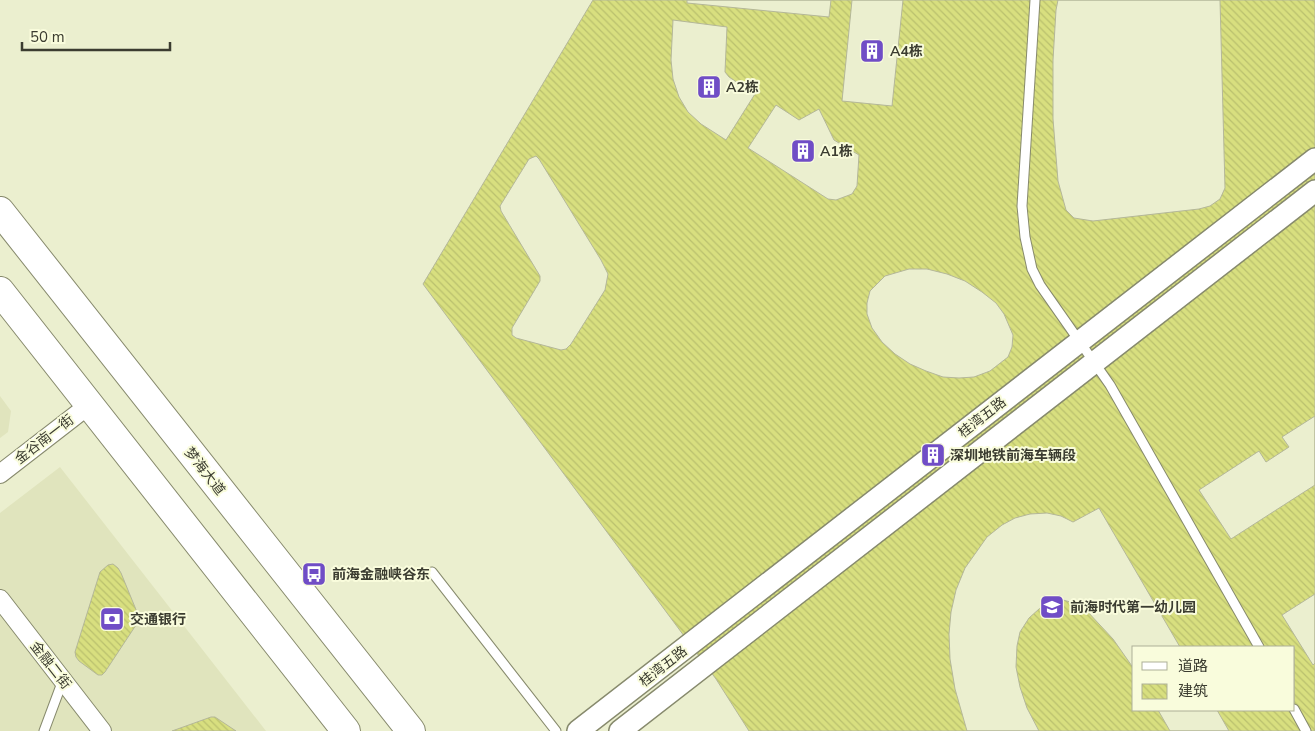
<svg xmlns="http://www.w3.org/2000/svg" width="1315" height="731" font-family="'Nunito Sans','Noto Sans SC',sans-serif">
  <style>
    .built { fill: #e0e4bd }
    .building { fill: url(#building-back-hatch); stroke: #b4b799; fill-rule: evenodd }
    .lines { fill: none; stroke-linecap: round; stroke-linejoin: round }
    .service-casing { stroke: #878a6d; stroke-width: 11 }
    .minor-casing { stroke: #878a6d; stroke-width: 20 }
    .tertiary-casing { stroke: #878a6d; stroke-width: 24 }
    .primary-casing { stroke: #878a6d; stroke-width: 30 }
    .service { stroke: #fff; stroke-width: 9 }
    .minor { stroke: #fff; stroke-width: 18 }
    .tertiary { stroke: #fff; stroke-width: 21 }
    .primary { stroke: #fff; stroke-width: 28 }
    .labels { text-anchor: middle; stroke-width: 4; stroke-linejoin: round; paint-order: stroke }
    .poi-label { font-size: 14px; font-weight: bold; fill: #3b3c30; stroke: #f9fcdc; text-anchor: start }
    .street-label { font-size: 14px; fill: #3b3c30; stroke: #f9fcdc }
  </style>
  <defs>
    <pattern id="building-back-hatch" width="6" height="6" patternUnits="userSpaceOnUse" patternTransform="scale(1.25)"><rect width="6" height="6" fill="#d8df7f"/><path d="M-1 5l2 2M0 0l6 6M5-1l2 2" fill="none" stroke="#bac06e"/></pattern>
  </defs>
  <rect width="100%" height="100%" fill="#ebefcf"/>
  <!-- built -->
  <path class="built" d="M 0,396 L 11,411 L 8,432 L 0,438 Z
    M 60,467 L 266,731 L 0,731 L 0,513 Z"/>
  <!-- building -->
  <path class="building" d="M 593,0 L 1315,0 L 1315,731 L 749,731 L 716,679 L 423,284 ZM 1134,647 L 1294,647 L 1294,710 L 1134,710 Z
    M 687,0 L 831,0 L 829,17 L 687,3 Z
    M 852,0 L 903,0 L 892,106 L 842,101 Z
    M 1058,0 L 1220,0 L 1225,188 L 1220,199 L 1210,206 L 1199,209 L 1093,221 L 1074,218 L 1066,210 L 1058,181 L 1053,119 L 1053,60 L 1056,10 Z
    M 673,20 L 727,27 L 725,72 L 729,77 L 755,94 L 726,140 L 701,124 L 688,112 L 679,97 L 673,79 L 671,60 Z
    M 776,105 L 799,120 L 819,109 L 834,140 L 859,155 L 857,186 L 852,194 L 836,200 L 828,199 L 748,148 Z
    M 536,156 L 539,159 L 601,260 L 608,274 L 605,290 L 571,344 L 566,349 L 561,350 L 516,338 L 512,335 L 512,328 L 540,281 L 540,276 L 501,211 L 500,206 L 529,159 Z
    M 909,269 L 927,269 L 947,274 L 965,281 L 982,292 L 996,303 L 1004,314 L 1013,335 L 1012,347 L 1008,357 L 990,371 L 974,377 L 959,378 L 943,377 L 926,371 L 910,364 L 895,354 L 882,342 L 872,328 L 867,314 L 867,303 L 870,291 L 885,276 Z
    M 1315,416 L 1315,485 L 1231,539 L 1199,490 L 1259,451 L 1266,462 L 1289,447 L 1282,437 Z
    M 1099,508 L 1180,647 L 1134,647 L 1134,669 L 1113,639 L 1086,610 L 1074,603 L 1063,600 L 1052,601 L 1039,609 L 1029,618 L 1020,632 L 1017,646 L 1016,667 L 1020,687 L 1027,708 L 1039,731 L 967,731 L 955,689 L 950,659 L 949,634 L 951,612 L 956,590 L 965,568 L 987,537 L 1002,525 L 1015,518 L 1030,514 L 1047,513 L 1061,516 L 1073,522 Z
    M 113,564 L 118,568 L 121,573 L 139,617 L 136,625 L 105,672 L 102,675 L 98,675 L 79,661 L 76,657 L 75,652 L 100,572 L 108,565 Z
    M 1315,594 L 1315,663 L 1313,665 L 1282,615 Z
    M 1158,710 L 1217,710 L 1229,731 L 1170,731 Z
    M 211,717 L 215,717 L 236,731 L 172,731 Z"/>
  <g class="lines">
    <defs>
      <path id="service" d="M 1035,0 L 1022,206 L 1025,237 L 1032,269 L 1040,285 L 1110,385 L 1259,647
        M 432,572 L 556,731
        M 1294,709 L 1306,731
        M 44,731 L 63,680"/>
      <path id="minor" d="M 0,474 L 89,405
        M 0,599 L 102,731"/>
      <path id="tertiary" d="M 578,731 L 1315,159
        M 620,731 L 1315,191"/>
      <path id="primary" d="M 0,211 L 411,731
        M 0,291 L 346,731"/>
    </defs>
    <!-- service casing -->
    <use href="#service" class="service-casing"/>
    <!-- minor casing -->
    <use href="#minor" class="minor-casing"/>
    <!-- tertiary casing -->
    <use href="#tertiary" class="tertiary-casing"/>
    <!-- primary casing -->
    <use href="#primary" class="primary-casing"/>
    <!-- service -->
    <use href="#service" class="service"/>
    <!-- minor -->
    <use href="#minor" class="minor"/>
    <!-- tertiary -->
    <use href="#tertiary" class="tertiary"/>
    <!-- primary -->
    <use href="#primary" class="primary"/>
  </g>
  <!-- icons -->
  <defs>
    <symbol id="building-square" viewBox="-11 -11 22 22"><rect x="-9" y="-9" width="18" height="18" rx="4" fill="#704dc6" stroke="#f9fcdc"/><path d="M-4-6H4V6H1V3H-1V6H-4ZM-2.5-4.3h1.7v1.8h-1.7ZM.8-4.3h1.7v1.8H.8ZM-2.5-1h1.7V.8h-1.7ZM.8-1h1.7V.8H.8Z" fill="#fff"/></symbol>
    <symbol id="bus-square" viewBox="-11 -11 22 22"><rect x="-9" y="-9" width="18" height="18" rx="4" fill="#704dc6" stroke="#f9fcdc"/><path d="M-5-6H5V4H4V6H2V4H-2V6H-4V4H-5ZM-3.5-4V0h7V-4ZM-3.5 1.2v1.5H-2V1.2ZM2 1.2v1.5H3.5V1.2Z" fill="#fff"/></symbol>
    <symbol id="school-square" viewBox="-11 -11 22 22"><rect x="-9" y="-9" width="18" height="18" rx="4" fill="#704dc6" stroke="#f9fcdc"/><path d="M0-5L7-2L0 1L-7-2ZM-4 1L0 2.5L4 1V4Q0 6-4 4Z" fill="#fff"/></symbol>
    <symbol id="bank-square" viewBox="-11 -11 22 22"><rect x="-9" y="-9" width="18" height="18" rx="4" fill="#704dc6" stroke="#f9fcdc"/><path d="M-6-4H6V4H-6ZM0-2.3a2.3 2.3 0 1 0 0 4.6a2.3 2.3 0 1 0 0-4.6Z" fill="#fff"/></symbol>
  </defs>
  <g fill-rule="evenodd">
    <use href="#building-square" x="858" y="37" width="28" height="28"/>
    <use href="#building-square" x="695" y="73" width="28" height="28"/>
    <use href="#building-square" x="789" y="137" width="28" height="28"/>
    <use href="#building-square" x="919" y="441" width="28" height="28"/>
    <use href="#bus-square" x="300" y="560" width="28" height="28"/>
    <use href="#school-square" x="1038" y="593" width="28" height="28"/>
    <use href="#bank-square" x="98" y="605" width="28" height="28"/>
  </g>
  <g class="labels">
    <!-- poi labels -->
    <g class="poi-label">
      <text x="890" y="56">A4栋</text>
      <text x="726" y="92">A2栋</text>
      <text x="820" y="156">A1栋</text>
      <text x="950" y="460">深圳地铁前海车辆段</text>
      <text x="332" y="579">前海金融峡谷东</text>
      <text x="1070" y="612">前海时代第一幼儿园</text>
      <text x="130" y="624">交通银行</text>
    </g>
    <!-- street labels -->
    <g class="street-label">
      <text transform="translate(982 417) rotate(-38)" y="5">桂湾五路</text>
      <text transform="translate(44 439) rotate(-38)" y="5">金谷南一街</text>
      <text transform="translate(205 471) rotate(52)" y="5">梦海大道</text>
      <text transform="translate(51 665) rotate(52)" y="5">金融二街</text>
      <text transform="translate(663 666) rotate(-38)" y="5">桂湾五路</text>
    </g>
  </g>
  <!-- legend -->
  <rect x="1132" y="646" width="162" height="65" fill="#f9fcdc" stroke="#adaf97"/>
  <rect x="1142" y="662" width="25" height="8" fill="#ffffff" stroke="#adaf97"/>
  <text x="1178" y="671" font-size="15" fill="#3b3c30">道路</text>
  <rect x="1142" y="684" width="25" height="15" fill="url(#building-back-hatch)" stroke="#adaf97"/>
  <text x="1178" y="696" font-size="15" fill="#3b3c30">建筑</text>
  <!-- scale -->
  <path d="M22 42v8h148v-8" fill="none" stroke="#3b3c30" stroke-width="2.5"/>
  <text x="30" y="42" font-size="15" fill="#3b3c30" stroke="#f9fcdc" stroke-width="4" paint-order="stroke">50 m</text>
</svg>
